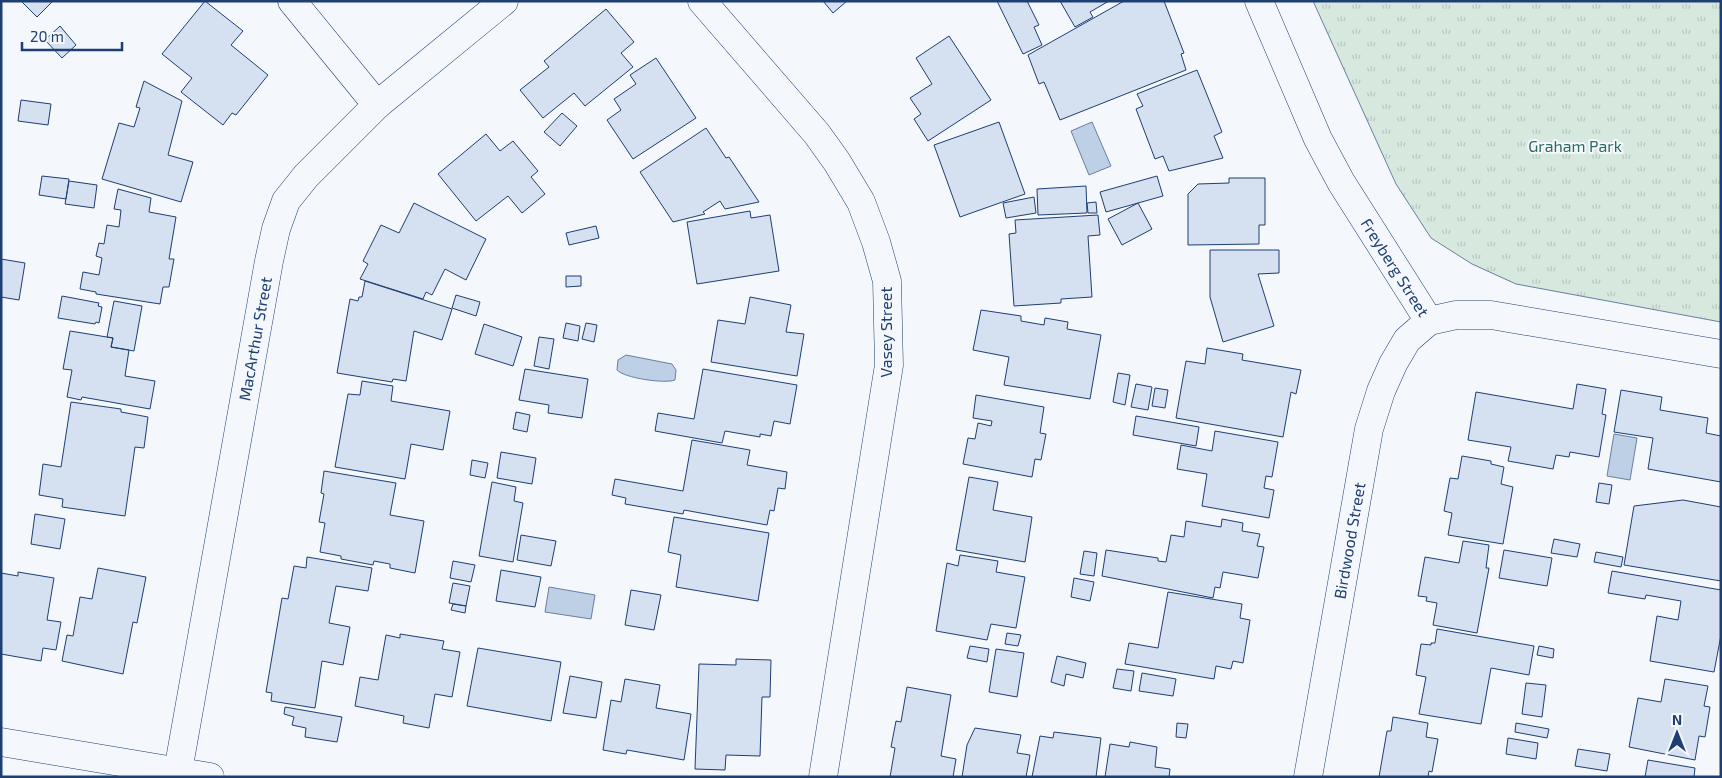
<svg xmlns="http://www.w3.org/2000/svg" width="1722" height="778" font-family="'Exo 2',sans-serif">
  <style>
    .park { fill: url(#park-tufts); stroke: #687fa3 }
    .water { fill: #bed0e5; stroke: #687fa3 }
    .building { fill: #d5e0f0; stroke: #1d3f73 }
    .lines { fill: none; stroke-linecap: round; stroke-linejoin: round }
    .street-casing { stroke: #1d3f73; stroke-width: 29 }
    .street { stroke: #f4f7fb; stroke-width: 28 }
    .labels { text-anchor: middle; stroke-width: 4; stroke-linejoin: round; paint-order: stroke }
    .park-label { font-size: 16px; fill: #2c6c60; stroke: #f4f7fb }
    .street-label { font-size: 16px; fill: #1d3f73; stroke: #f4f7fb }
  </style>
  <defs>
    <pattern id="park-tufts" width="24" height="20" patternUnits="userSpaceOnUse" patternTransform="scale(1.25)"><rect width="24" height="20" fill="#d7e8df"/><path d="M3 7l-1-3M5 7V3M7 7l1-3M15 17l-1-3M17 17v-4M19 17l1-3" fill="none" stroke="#b8c8c3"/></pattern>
  </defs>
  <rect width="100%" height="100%" fill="#f4f7fb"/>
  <!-- park -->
  <path class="park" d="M 1313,1 L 1721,1 L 1721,322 L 1516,284 L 1472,264 L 1431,238 L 1396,184 Z"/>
  <!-- water -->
  <path class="water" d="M 1092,122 L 1111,166 L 1089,175 L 1071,131 Z
    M 626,355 L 672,364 L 676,370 L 675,380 C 665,384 624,378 617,370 L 618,360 Z
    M 1614,434 L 1637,438 L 1630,480 L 1607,476 Z
    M 549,587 L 595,595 L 591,619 L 545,612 Z"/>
  <!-- building -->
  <path class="building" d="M 21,1 L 53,1 L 37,17 Z
    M 205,1 L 243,31 L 231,45 L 268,75 L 236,115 L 232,113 L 223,125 L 181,92 L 192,78 L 162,54 Z
    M 823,1 L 847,1 L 833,13 Z
    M 997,1 L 1027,1 L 1039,25 L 1034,27 L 1042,45 L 1023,54 Z
    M 1060,1 L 1109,1 L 1090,12 L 1093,17 L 1075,27 Z
    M 1124,1 L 1164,1 L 1184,53 L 1181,54 L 1186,70 L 1060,120 L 1044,82 L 1039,84 L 1028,55 Z
    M 606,9 L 634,42 L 621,53 L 633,67 L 585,106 L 574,93 L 543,118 L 520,90 L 549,67 L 544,61 Z
    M 60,26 L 76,45 L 62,58 L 45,40 Z
    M 949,36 L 991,100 L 928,141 L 914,119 L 921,114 L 910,98 L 932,84 L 916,58 Z
    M 656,58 L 696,118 L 633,159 L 607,120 L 621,110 L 614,99 L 636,84 L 630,75 Z
    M 1197,70 L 1222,132 L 1214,136 L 1223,158 L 1169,171 L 1163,156 L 1155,159 L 1136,109 L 1143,106 L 1137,94 Z
    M 144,81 L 182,101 L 168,155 L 193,162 L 181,202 L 102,179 L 119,123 L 134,127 L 140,108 L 136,107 Z
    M 21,100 L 51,104 L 48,125 L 18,121 Z
    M 562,113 L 577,126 L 560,146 L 544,132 Z
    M 999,122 L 1025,194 L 960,217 L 934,145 Z
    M 706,128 L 726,158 L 729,157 L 759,202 L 725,209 L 720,201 L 703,212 L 705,214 L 673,222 L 640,172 Z
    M 486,134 L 500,151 L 513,141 L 538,171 L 531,177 L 545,194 L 522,213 L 508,196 L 476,221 L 438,174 Z
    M 42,176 L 69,179 L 66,199 L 39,195 Z
    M 1157,176 L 1163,196 L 1106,212 L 1100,192 Z
    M 1229,178 L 1265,178 L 1265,225 L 1259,225 L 1259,244 L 1188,245 L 1188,194 L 1198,184 L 1229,183 Z
    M 69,181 L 97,185 L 94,208 L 65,204 Z
    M 1086,186 L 1087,213 L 1038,215 L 1037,189 Z
    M 118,189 L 151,198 L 149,212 L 176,217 L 169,259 L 174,259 L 169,287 L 163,287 L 160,304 L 96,294 L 96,292 L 80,289 L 83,272 L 99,275 L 102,258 L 96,256 L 99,243 L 104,244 L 107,225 L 119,227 L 121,210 L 114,209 Z
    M 1034,197 L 1036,213 L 1006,218 L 1003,203 Z
    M 1096,202 L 1097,213 L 1088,213 L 1087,203 Z
    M 414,203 L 486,239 L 466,280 L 445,269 L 432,295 L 426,292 L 423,299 L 360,279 L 368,264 L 363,261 L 381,225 L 399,233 Z
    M 1138,203 L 1152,229 L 1122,245 L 1108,219 Z
    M 750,211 L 751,218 L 770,215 L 779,271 L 697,284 L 687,222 Z
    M 1098,215 L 1100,235 L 1088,236 L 1092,297 L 1061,299 L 1061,303 L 1014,306 L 1009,234 L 1016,233 L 1015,220 Z
    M 596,226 L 599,238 L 569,245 L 566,233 Z
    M 1210,250 L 1279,250 L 1279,273 L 1258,274 L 1274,326 L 1223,342 L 1210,297 Z
    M 1,259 L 25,263 L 19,300 L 1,297 Z
    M 566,276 L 581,276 L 581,286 L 566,287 Z
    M 365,281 L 452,309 L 442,340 L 414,331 L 406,381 L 393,379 L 392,382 L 337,373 L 350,299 L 358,301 L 359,297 L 362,297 Z
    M 456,295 L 480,302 L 476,316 L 452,308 Z
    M 62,296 L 99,303 L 98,306 L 102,307 L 99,323 L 96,322 L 95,324 L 58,318 Z
    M 750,297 L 791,305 L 786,332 L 804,334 L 797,376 L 711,362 L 718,320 L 745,324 Z
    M 114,301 L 142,306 L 134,351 L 111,347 L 113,338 L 107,337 Z
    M 981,310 L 1021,316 L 1021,321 L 1044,325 L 1045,318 L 1068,322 L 1067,329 L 1101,335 L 1090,399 L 1004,385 L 1009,357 L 973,350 Z
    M 566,323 L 580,326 L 578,341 L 563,338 Z
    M 586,323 L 597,325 L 594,342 L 582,339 Z
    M 484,324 L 522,337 L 513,366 L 475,354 Z
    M 70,331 L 113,338 L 111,347 L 129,350 L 125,376 L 155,381 L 150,409 L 82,397 L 81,400 L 67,397 L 72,370 L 63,369 Z
    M 539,337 L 554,339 L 549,369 L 534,366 Z
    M 1207,348 L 1243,354 L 1242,360 L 1301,370 L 1296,394 L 1291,392 L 1283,437 L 1176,418 L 1186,361 L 1205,364 Z
    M 525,369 L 588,379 L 582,418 L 548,413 L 549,405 L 519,400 Z
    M 703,369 L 797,385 L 790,424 L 774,421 L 771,436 L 760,434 L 760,437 L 725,431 L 722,443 L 655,431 L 658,413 L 694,419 Z
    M 1118,373 L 1130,375 L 1125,405 L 1113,402 Z
    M 362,381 L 393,386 L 391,401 L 450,411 L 443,450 L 411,444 L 405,479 L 335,467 L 348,394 L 360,395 Z
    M 1136,384 L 1152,387 L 1148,410 L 1131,407 Z
    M 1577,384 L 1606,389 L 1602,414 L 1606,415 L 1599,457 L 1570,452 L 1569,457 L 1556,455 L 1553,469 L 1508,461 L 1511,447 L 1468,440 L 1476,392 L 1573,409 Z
    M 1155,388 L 1168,390 L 1165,408 L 1152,406 Z
    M 1621,390 L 1662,397 L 1660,410 L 1708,418 L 1706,433 L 1721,436 L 1721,482 L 1648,469 L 1653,438 L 1614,432 Z
    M 976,395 L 1044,407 L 1040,433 L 1046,434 L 1041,460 L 1035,459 L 1032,477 L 963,464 L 968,438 L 975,439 L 978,423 L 991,426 L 992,421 L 973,418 Z
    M 71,402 L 121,409 L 121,412 L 148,417 L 144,448 L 135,447 L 125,516 L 62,507 L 63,499 L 39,495 L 43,464 L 61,467 Z
    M 516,412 L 530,415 L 527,432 L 513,429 Z
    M 1136,416 L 1199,427 L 1196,446 L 1133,435 Z
    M 1215,431 L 1278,442 L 1272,477 L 1266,476 L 1264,488 L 1274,490 L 1269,518 L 1202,506 L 1207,474 L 1177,469 L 1181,445 L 1212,451 Z
    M 692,440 L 750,450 L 747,465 L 787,472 L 785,489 L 778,488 L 774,511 L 770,510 L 767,525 L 684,510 L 683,514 L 625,504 L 626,498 L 612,495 L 615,479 L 683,491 Z
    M 501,452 L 536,458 L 532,484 L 497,478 Z
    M 1462,456 L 1491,461 L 1491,464 L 1504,467 L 1501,484 L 1513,487 L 1503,544 L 1448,535 L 1452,513 L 1444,511 L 1450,478 L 1458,479 Z
    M 472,460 L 488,463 L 485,478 L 470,475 Z
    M 324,471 L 396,483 L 390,515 L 424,521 L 415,573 L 390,568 L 390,564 L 374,561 L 373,565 L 341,559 L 341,556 L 320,552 L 325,523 L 319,522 L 324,494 L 321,493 Z
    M 969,477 L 998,482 L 993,510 L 1032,517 L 1025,562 L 956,550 Z
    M 492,482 L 516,487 L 514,501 L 523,503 L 513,562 L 479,556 Z
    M 1599,483 L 1612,485 L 1609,504 L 1596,502 Z
    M 1683,500 L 1721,507 L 1721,581 L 1624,565 L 1634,506 Z
    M 35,514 L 65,519 L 60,549 L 31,544 Z
    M 674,517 L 769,533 L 758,601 L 676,587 L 681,555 L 668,552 Z
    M 1222,519 L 1243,523 L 1242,531 L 1260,534 L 1257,546 L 1264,547 L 1258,578 L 1223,572 L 1220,588 L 1215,587 L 1213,598 L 1102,576 L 1106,550 L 1158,558 L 1158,561 L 1166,562 L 1171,535 L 1184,537 L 1186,521 L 1221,527 Z
    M 521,535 L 556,541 L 551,566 L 517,560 Z
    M 1554,539 L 1580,544 L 1577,557 L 1551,553 Z
    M 1463,541 L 1489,545 L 1486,568 L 1489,568 L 1477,633 L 1433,625 L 1437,603 L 1426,601 L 1427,597 L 1418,596 L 1425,557 L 1459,563 Z
    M 1504,550 L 1552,558 L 1547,586 L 1499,578 Z
    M 1084,551 L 1097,553 L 1094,576 L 1080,574 Z
    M 1596,552 L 1623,557 L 1621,567 L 1594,562 Z
    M 960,555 L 998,561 L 996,572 L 1025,577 L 1016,628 L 991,624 L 987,640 L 936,631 L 947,563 L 958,566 Z
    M 307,557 L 372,568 L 368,591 L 336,586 L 329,623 L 350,627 L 343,665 L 322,661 L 315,708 L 271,701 L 272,693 L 266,692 L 282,598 L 288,599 L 294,566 L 306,568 Z
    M 453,561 L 475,565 L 471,582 L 450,578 Z
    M 98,568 L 146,577 L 137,623 L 133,622 L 123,674 L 62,661 L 67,635 L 73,636 L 80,597 L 92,599 Z
    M 501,570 L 541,577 L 535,607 L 496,601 Z
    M 1612,571 L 1721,590 L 1721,635 L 1714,672 L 1650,661 L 1657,616 L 1678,620 L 1681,601 L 1646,595 L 1645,599 L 1608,593 Z
    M 18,572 L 54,578 L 47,620 L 61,622 L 56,650 L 43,648 L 41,661 L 1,654 L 1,573 L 18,576 Z
    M 1074,578 L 1094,582 L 1090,601 L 1071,597 Z
    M 453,583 L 470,586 L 466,606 L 449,603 Z
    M 631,590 L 661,595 L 654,630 L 625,625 Z
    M 1168,592 L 1242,604 L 1240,618 L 1250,620 L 1243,663 L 1233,661 L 1231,669 L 1216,666 L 1214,679 L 1125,664 L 1129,643 L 1158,648 Z
    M 453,604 L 466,606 L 465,613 L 451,610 Z
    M 1437,629 L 1534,646 L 1529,675 L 1491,668 L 1481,724 L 1419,714 L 1426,677 L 1416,675 L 1421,644 L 1431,645 L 1431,643 L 1435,643 Z
    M 1007,633 L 1021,635 L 1018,646 L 1005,644 Z
    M 400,634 L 444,641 L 442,649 L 460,652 L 452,697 L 435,694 L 429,728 L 403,723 L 404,716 L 355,706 L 360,677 L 378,680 L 386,635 L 400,638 Z
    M 970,646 L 989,649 L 987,662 L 967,658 Z
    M 1539,646 L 1554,649 L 1553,658 L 1537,655 Z
    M 478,648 L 561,662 L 551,721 L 467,706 Z
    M 996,649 L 1024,653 L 1017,697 L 989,692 Z
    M 1057,656 L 1086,663 L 1083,678 L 1066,674 L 1064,686 L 1051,682 Z
    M 736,659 L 771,660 L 770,697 L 762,697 L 760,756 L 726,755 L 725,770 L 695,769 L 699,664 L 736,665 Z
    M 1117,669 L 1134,671 L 1131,691 L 1113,688 Z
    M 1142,673 L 1176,679 L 1173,696 L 1139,691 Z
    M 570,676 L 602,682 L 596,718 L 563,713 Z
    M 625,679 L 660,685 L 656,708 L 691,714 L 684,760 L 627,750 L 626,754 L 603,750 L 611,700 L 621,702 Z
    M 1665,679 L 1708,686 L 1704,706 L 1710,707 L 1705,737 L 1699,736 L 1695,760 L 1629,747 L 1638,698 L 1661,702 Z
    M 1526,683 L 1546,685 L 1542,717 L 1522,714 Z
    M 907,687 L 951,695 L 941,756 L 956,759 L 953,777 L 890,777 L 895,748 L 891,747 L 896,721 L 901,722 Z
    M 285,707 L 342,717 L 337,742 L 305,737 L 306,728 L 292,725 L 294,717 L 284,714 Z
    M 1393,717 L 1428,723 L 1426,737 L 1438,739 L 1432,772 L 1429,771 L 1428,777 L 1379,777 L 1387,731 L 1391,731 Z
    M 1177,723 L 1188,724 L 1186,738 L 1176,737 Z
    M 1516,723 L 1549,729 L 1547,738 L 1515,732 Z
    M 975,728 L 1021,735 L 1017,753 L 1030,755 L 1026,777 L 962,777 L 967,745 Z
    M 1054,732 L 1101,738 L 1096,777 L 1032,777 L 1040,736 L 1053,738 Z
    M 1508,738 L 1538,743 L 1536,759 L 1506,754 Z
    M 1130,742 L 1157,747 L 1155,767 L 1170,769 L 1169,777 L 1105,777 L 1110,744 L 1129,747 Z
    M 1578,749 L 1610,754 L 1607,771 L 1575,766 Z
    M 1648,760 L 1695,768 L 1694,777 L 1645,777 Z"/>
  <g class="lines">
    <defs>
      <g id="street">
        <path d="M 292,1 L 377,105"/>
        <path d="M 702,1 L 817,134 L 837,162 L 861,202 L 876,242 L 887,281 L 889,365 L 823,777"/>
        <path id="s1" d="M 1259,1 L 1318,139 L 1341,182 L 1429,321"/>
        <path d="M 1,742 L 210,777"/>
        <path id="s2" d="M 178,771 L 269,261 L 276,229 L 286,201 L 306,176 L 377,105 L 504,1"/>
        <path id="s3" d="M 1308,777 L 1369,429 L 1381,391 L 1393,364 L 1407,340 L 1429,321 L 1456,315 L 1491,315 L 1721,354"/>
      </g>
    </defs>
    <!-- street casing -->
    <use href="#street" class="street-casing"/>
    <!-- street -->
    <use href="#street" class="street"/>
  </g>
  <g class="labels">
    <!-- park labels -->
    <g class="park-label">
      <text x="1575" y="152">Graham Park</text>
    </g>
    <!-- street labels -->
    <g class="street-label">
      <text dy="6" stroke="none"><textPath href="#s1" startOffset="300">Freyberg Street</textPath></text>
      <text transform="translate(886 332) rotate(-90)" y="6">Vasey Street</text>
      <text dy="6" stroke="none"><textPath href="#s2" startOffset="439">MacArthur Street</textPath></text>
      <text dy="6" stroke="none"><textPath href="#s3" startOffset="240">Birdwood Street</textPath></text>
    </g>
  </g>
  <!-- border -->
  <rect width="1722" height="778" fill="none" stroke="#1d3f73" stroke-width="5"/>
  <!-- north arrow -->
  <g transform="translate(1677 733)" stroke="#f4f7fb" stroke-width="4" paint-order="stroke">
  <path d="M0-4L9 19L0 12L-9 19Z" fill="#1d3f73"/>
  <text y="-8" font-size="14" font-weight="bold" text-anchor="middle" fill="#1d3f73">N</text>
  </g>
  <!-- scale -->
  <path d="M22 42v8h100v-8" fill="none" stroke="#1d3f73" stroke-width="2.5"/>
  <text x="30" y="42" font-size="15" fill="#1d3f73" stroke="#f4f7fb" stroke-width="4" paint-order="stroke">20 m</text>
</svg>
